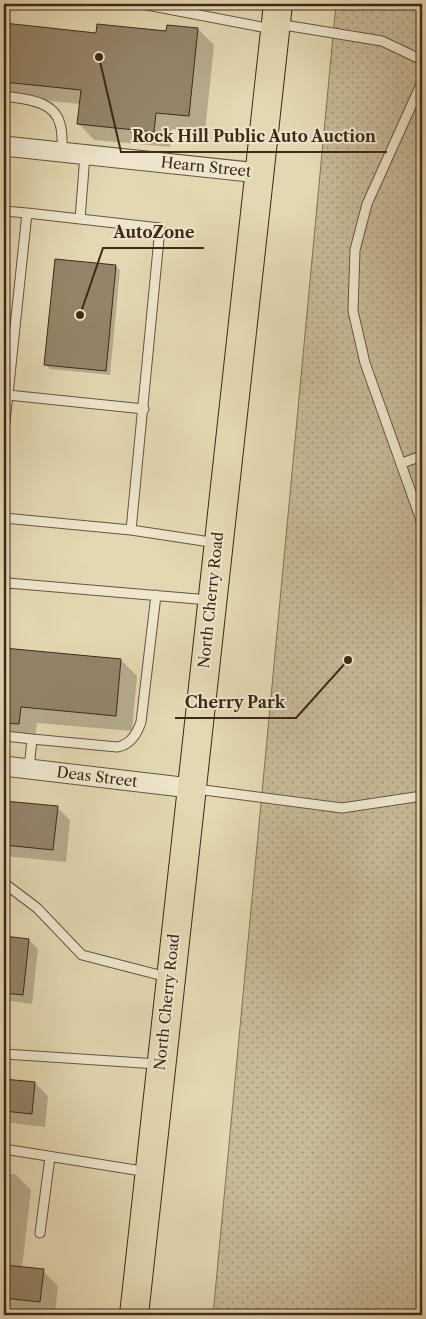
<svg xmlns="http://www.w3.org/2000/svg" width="426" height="1319" font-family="'Libre Caslon Text',serif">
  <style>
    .park { fill: url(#park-dots); stroke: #837258 }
    .shadow { fill: #0003 }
    .building { fill: #948468; stroke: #3f2919 }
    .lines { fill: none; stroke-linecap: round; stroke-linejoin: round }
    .service-casing { stroke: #68553f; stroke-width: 11 }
    .minor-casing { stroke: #68553f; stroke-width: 21 }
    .primary-casing { stroke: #3f2919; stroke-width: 30 }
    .service { stroke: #ede6cc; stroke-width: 9 }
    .minor { stroke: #ede6cc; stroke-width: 19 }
    .primary { stroke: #e3d8b1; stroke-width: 28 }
    .labels { text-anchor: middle; stroke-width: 4; stroke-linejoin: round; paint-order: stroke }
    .street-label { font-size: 15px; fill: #3f2919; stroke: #ede6cc }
    .leader { fill: none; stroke: #3f2919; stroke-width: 2 }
    .callout-dot { fill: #3f2919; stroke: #ede6cc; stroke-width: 2 }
    .callout-label { font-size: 16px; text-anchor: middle; font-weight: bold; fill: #3f2919; stroke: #ede6cc; stroke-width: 4; stroke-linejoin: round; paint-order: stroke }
  </style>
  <defs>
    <pattern id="park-dots" width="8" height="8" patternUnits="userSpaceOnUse" patternTransform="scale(1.25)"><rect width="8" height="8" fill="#c7ba97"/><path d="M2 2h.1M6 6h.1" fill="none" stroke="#a3977a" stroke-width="1.8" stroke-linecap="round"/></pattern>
  </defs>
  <rect width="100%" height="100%" fill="#e3d8b1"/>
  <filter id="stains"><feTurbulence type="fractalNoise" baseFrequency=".004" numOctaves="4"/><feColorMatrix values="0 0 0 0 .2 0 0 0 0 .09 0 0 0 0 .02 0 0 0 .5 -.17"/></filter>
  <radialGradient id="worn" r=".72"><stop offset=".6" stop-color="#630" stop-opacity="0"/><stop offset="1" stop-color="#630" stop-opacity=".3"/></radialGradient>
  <!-- park -->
  <path class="park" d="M 336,4 L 422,4 L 422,1315 L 213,1315 Z"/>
  <!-- shadow -->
  <path class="shadow" d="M 4,24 L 97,34 L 167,33 L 198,29 L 214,45 L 205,132 L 172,129 L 170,147 L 94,140 L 78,123 L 80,104 L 4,96 Z
    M 115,266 L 120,270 L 110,375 L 50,369 L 46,365 Z
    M 4,649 L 121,660 L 137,676 L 132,731 L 37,723 L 35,740 L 4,732 Z
    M 4,802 L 57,807 L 70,820 L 66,862 L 4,856 Z
    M 4,937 L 29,940 L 38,949 L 32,1004 L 4,1000 Z
    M 4,1080 L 35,1083 L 48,1096 L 45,1127 L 4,1122 Z
    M 4,1173 L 16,1175 L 31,1190 L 22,1268 L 43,1271 L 58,1286 L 55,1315 L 4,1312 Z"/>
  <!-- building -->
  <path class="building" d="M 4,23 L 96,33 L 97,24 L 166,31 L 167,25 L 198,28 L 189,116 L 156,113 L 154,132 L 77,124 L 81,90 L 4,82 Z
    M 55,259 L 116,265 L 106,371 L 44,365 Z
    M 4,648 L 121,659 L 116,716 L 21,707 L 19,724 L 4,723 Z
    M 4,801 L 58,806 L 53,850 L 4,845 Z
    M 4,936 L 29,939 L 23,995 L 4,993 Z
    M 4,1079 L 35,1082 L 32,1114 L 4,1111 Z
    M 4,1265 L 44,1269 L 40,1302 L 4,1298 Z"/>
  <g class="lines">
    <defs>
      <path id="service" d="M 4,4 L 6,4
        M 142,4 L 272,29
        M 278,24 L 382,41 L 422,60
        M 422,82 L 367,204 L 355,250 L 353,311 L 365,363 L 422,523
        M 4,96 C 24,99 54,100 60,124 C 63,133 62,144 62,152
        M 85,155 L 80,219 L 160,228 L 131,530
        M 4,211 L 27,213 L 4,432
        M 27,213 L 80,219
        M 8,395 L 144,409
        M 402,463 L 422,456
        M 4,518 L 131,530 L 217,543
        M 4,590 L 8,583 L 209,600
        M 4,736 L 32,739 L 29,769
        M 32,739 L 117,747 C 130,745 137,734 141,722 L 156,595
        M 196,789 L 342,808 L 422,796
        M 4,883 L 37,908 L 82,955 L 167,977
        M 4,1054 L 158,1064
        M 4,1149 L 148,1172
        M 40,1233 L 50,1157"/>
      <path id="minor" d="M 4,146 L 259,173
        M 4,766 L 190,788"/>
      <path id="primary" d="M 134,1315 L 278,4"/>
    </defs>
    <!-- service casing -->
    <use href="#service" class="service-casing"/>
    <!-- minor casing -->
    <use href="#minor" class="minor-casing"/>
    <!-- primary casing -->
    <use href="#primary" class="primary-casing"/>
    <!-- service -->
    <use href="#service" class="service"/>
    <!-- minor -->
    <use href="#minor" class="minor"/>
    <!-- primary -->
    <use href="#primary" class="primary"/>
  </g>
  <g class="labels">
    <!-- street labels -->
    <g class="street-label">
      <text transform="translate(206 167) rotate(6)" y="5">Hearn Street</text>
      <text transform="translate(211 600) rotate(-84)" y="5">North Cherry Road</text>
      <text transform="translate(97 777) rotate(7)" y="5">Deas Street</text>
      <text transform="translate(167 1002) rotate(-84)" y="5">North Cherry Road</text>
    </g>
  </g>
  <!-- callouts -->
  <path class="leader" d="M99 57L121 152H387M80 315L103 248H204M348 660L296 718H175"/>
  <g class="callout-dot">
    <circle cx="99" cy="57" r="5"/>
    <circle cx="80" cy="315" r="5"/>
    <circle cx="348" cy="660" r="5"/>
  </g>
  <g class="callout-label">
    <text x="254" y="142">Rock Hill Public Auto Auction</text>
    <text x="154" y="238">AutoZone</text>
    <text x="235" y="708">Cherry Park</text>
  </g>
  <!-- margin -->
  <rect width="426" height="1319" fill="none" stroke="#e3d8b1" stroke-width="20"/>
  <rect x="5" y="5" width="416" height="1309" fill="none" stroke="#3f2919" stroke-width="2.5"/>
  <rect x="10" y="10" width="406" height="1299" fill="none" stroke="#3f2919"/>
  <rect width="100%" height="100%" filter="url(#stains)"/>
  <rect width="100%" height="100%" fill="url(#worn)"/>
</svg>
